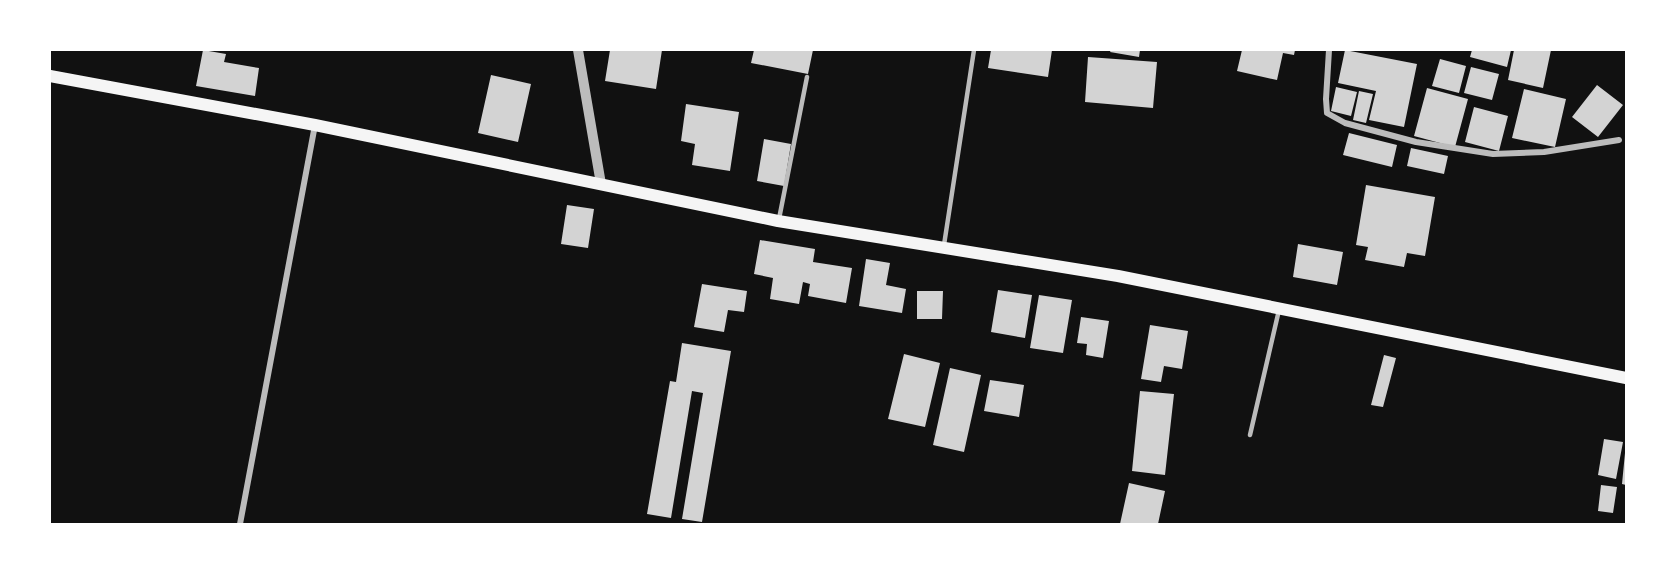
<svg xmlns="http://www.w3.org/2000/svg" width="1676" height="574" font-family="Merriweather,serif">
  <style>
    .building { fill: #d3d3d3 }
    .lines { fill: none; stroke-linecap: round; stroke-linejoin: round }
    .service { stroke: #bcbcbc; stroke-width: 4.5 }
    .minor { stroke: #bcbcbc; stroke-width: 6 }
    .tertiary { stroke: #bcbcbc; stroke-width: 10 }
    .secondary { stroke: #f5f5f5; stroke-width: 12 }
  </style>
  <rect width="100%" height="100%" fill="#111"/>
  <!-- building -->
  <path class="building" d="M 203,50 L 226,54 L 224,62 L 259,68 L 255,96 L 196,86 Z
    M 610,50 L 662,50 L 656,89 L 605,81 Z
    M 754,50 L 813,50 L 808,74 L 751,63 Z
    M 991,50 L 1052,50 L 1048,77 L 988,68 Z
    M 1111,50 L 1140,50 L 1139,57 L 1110,52 Z
    M 1242,50 L 1295,50 L 1294,55 L 1283,53 L 1277,80 L 1237,71 Z
    M 1345,50 L 1417,64 L 1404,127 L 1369,120 L 1376,91 L 1338,83 Z
    M 1472,50 L 1511,50 L 1507,67 L 1470,57 Z
    M 1514,50 L 1551,50 L 1543,88 L 1508,80 Z
    M 1088,57 L 1157,62 L 1153,108 L 1085,102 Z
    M 1440,59 L 1466,66 L 1459,93 L 1432,86 Z
    M 1471,67 L 1499,74 L 1492,100 L 1464,93 Z
    M 491,75 L 531,84 L 518,142 L 478,133 Z
    M 1597,85 L 1623,105 L 1598,137 L 1572,117 Z
    M 1336,87 L 1357,92 L 1351,116 L 1331,111 Z
    M 1427,88 L 1468,99 L 1455,147 L 1414,136 Z
    M 1524,89 L 1566,99 L 1555,147 L 1512,138 Z
    M 1359,91 L 1373,94 L 1366,123 L 1353,120 Z
    M 686,104 L 739,112 L 730,171 L 692,165 L 695,144 L 681,141 Z
    M 1474,107 L 1508,116 L 1499,151 L 1465,142 Z
    M 1349,133 L 1397,145 L 1392,167 L 1343,155 Z
    M 764,139 L 791,144 L 784,186 L 757,181 Z
    M 1411,148 L 1448,156 L 1444,174 L 1407,166 Z
    M 1366,185 L 1435,197 L 1425,256 L 1407,253 L 1404,267 L 1365,260 L 1368,247 L 1356,245 Z
    M 567,205 L 594,209 L 588,248 L 561,244 Z
    M 760,240 L 815,249 L 813,262 L 852,268 L 846,303 L 808,296 L 810,284 L 803,282 L 799,304 L 770,299 L 773,278 L 754,274 Z
    M 1298,244 L 1343,252 L 1337,285 L 1293,277 Z
    M 866,259 L 890,263 L 886,285 L 906,289 L 902,313 L 859,306 Z
    M 702,284 L 747,291 L 744,312 L 728,310 L 724,332 L 694,327 Z
    M 998,290 L 1032,295 L 1025,338 L 991,332 Z
    M 917,291 L 943,291 L 942,319 L 917,319 Z
    M 1039,295 L 1072,300 L 1063,353 L 1030,348 Z
    M 1081,317 L 1109,321 L 1103,358 L 1086,355 L 1087,344 L 1077,343 Z
    M 1150,325 L 1188,331 L 1182,369 L 1164,366 L 1161,382 L 1141,379 Z
    M 682,343 L 731,351 L 702,522 L 682,519 L 703,393 L 692,391 L 671,518 L 647,514 L 670,381 L 676,382 Z
    M 904,354 L 940,363 L 925,427 L 888,419 Z
    M 1384,355 L 1396,358 L 1383,407 L 1371,405 Z
    M 950,368 L 981,375 L 964,452 L 933,445 Z
    M 990,380 L 1024,385 L 1019,417 L 984,411 Z
    M 1140,391 L 1174,394 L 1165,475 L 1132,471 Z
    M 1604,439 L 1623,442 L 1616,479 L 1598,475 Z
    M 1625,453 L 1626,453 L 1626,485 L 1622,484 Z
    M 1129,483 L 1165,491 L 1158,524 L 1120,524 Z
    M 1601,485 L 1617,487 L 1613,513 L 1598,511 Z"/>
  <g class="lines">
    <!-- service -->
    <path class="service" d="M 779,219 L 807,77
      M 944,245 L 974,50
      M 1250,435 L 1279,310"/>
    <!-- minor -->
    <path class="minor" d="M 1329,50 L 1326,99 L 1327,113 L 1345,123 L 1416,142 L 1493,154 L 1544,152 L 1619,140
      M 240,524 L 315,125"/>
    <!-- tertiary -->
    <path class="tertiary" d="M 578,50 L 601,184"/>
    <!-- secondary -->
    <path class="secondary" d="M 50,76 L 315,125 L 778,221 L 1118,276 L 1626,378"/>
  </g>
  <!-- border -->
  <rect width="1676" height="574" fill="none" stroke="#ffffff" stroke-width="102"/>
</svg>
